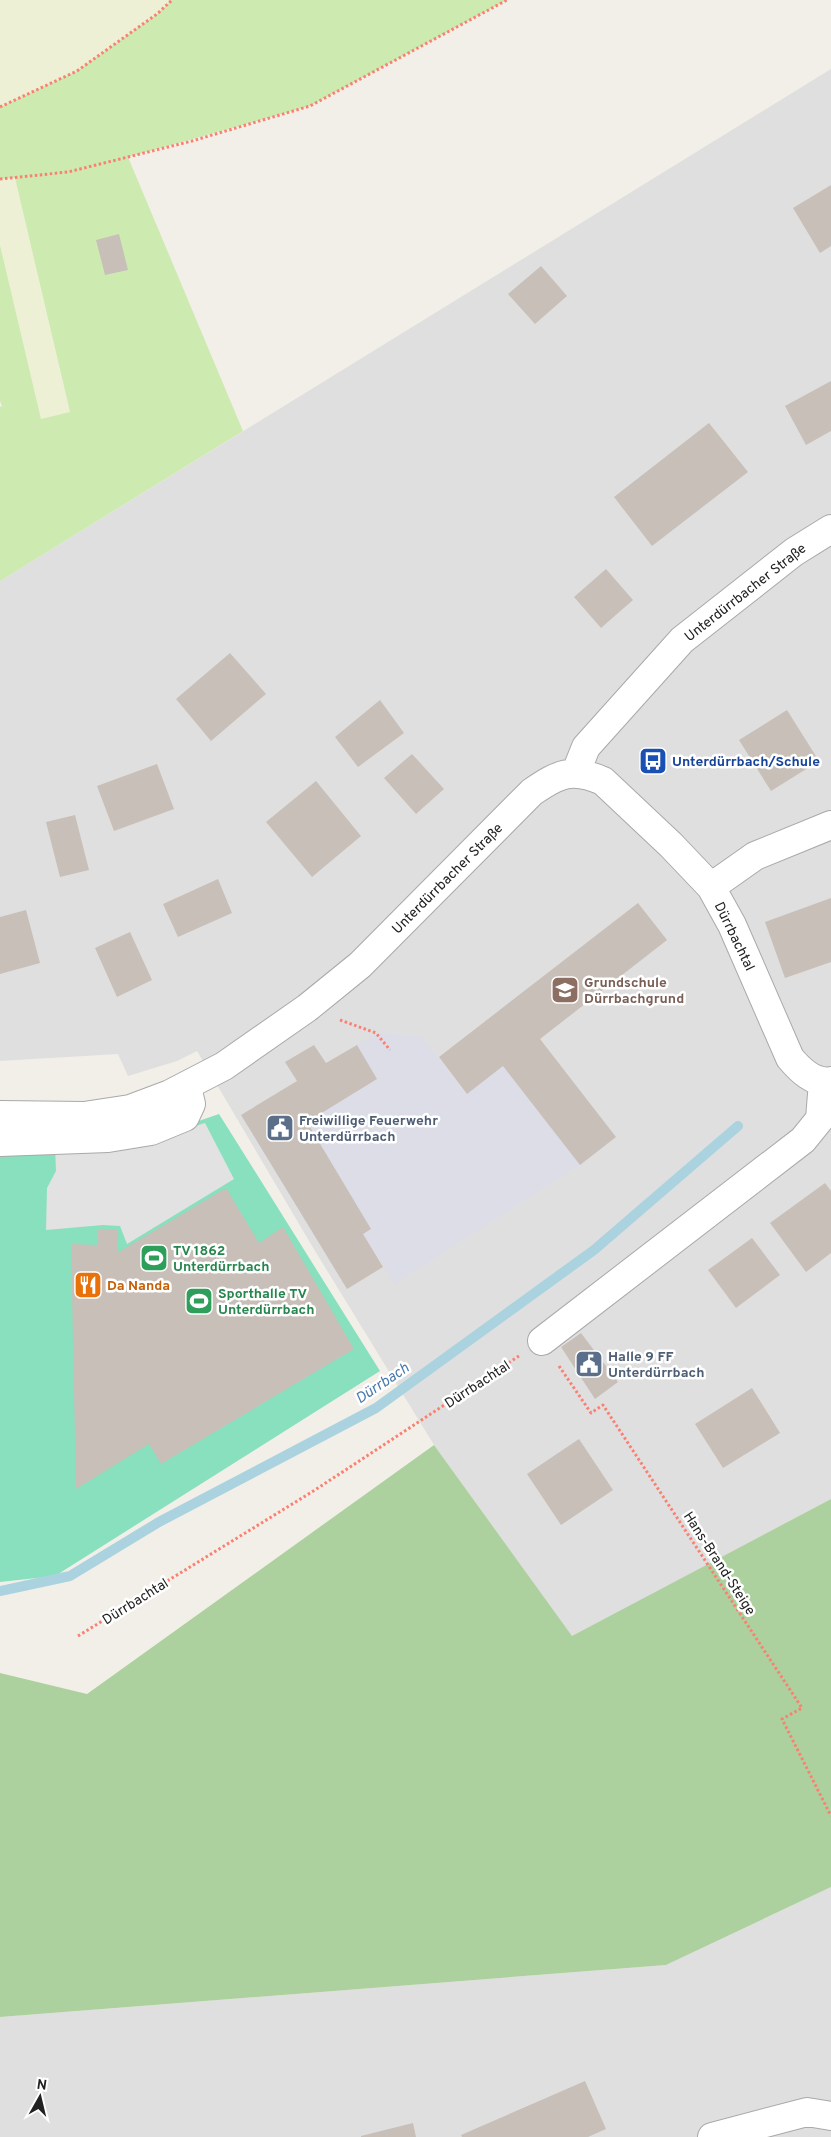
<svg xmlns="http://www.w3.org/2000/svg" width="831" height="2137" font-family="Overpass,sans-serif">
  <style>
    .residential { fill: #e0dfdf }
    .farmland { fill: #eef0d5 }
    .grass { fill: #cdebb0 }
    .forest { fill: #add19e }
    .pitch { fill: #88e0be }
    .parking { fill: #e2e2e2 }
    .plaza { fill: #dddde8 }
    .lines { fill: none; stroke-linecap: round; stroke-linejoin: round }
    .stream { stroke: #aad3df; stroke-width: 10 }
    .building { fill: #c7bfb8 }
    .minor-casing { stroke: #a9a9a9; stroke-width: 30 }
    .path { stroke: #fa8072; stroke-width: 3; stroke-dasharray: 2.5 2.5; stroke-linecap: butt }
    .minor { stroke: #fff; stroke-width: 28 }
    .labels { text-anchor: middle; stroke-width: 5; stroke-linejoin: round; paint-order: stroke }
    .street-label { font-size: 14px; fill: #222; stroke: #fff }
    .transit-label { font-size: 14px; font-weight: bold; fill: #164399; stroke: #fff; text-anchor: start }
    .education-label { font-size: 14px; font-weight: bold; fill: #785e54; stroke: #fff; text-anchor: start }
    .service-label { font-size: 14px; font-weight: bold; fill: #4e5e75; stroke: #fff; text-anchor: start }
    .leisure-label { font-size: 14px; font-weight: bold; fill: #27864d; stroke: #fff; text-anchor: start }
    .food-label { font-size: 14px; font-weight: bold; fill: #c56008; stroke: #fff; text-anchor: start }
    .water-label { font-size: 15px; font-style: italic; fill: #4a7aab; stroke: #fff }
  </style>
  <rect width="100%" height="100%" fill="#f2efe9"/>
  <!-- residential -->
  <path class="residential" d="M 831,69 L 831,1499 L 572,1637 L 434,1445 L 312,1246 L 197,1051 L 177,1061 L 128,1076 L 118,1054 L 0,1061 L 0,581 Z
    M 831,1887 L 831,2137 L 0,2137 L 0,2017 L 666,1965 Z"/>
  <!-- farmland -->
  <path class="farmland" d="M 0,0 L 172,0 L 157,14 L 77,71 L 0,107 Z
    M 15,178 L 70,413 L 41,420 L 0,245 L 0,179 Z"/>
  <!-- grass -->
  <path class="grass" d="M 172,0 L 507,0 L 310,106 L 128,157 L 243,431 L 0,581 L 0,407 L 2,406 L 0,401 L 0,245 L 41,419 L 70,412 L 15,178 L 0,179 L 0,107 L 77,71 L 157,14 Z"/>
  <!-- forest -->
  <path class="forest" d="M 434,1445 L 572,1636 L 831,1499 L 831,1887 L 666,1965 L 0,2017 L 0,1673 L 87,1694 Z"/>
  <!-- pitch -->
  <path class="pitch" d="M 219,1114 L 380,1371 L 55,1576 L 0,1582 L 0,1142 L 149,1138 Z"/>
  <!-- parking -->
  <path class="parking" d="M 205,1123 L 234,1179 L 127,1244 L 120,1226 L 103,1225 L 46,1230 L 47,1188 L 56,1171 L 55,1147 L 149,1141 Z"/>
  <!-- plaza -->
  <path class="plaza" d="M 376,1033 L 421,1036 L 467,1094 L 503,1066 L 580,1165 L 395,1284 L 363,1234 L 371,1229 L 307,1122 L 377,1079 L 357,1045 Z"/>
  <g class="lines">
    <!-- stream -->
    <path class="stream" d="M 0,1591 L 70,1576 L 159,1522 L 376,1408 L 594,1250 L 738,1126"/>
  </g>
  <!-- building -->
  <path class="building" d="M 831,185 L 831,246 L 820,253 L 793,208 Z
    M 119,234 L 128,270 L 105,275 L 96,240 Z
    M 541,266 L 567,296 L 535,324 L 508,294 Z
    M 831,381 L 831,431 L 806,445 L 785,406 Z
    M 709,423 L 748,472 L 652,546 L 614,497 Z
    M 606,569 L 633,600 L 601,628 L 574,597 Z
    M 230,653 L 266,694 L 211,741 L 176,699 Z
    M 380,700 L 404,733 L 358,767 L 335,737 Z
    M 787,710 L 819,761 L 771,791 L 739,740 Z
    M 412,754 L 444,789 L 416,814 L 384,778 Z
    M 157,764 L 174,809 L 114,831 L 97,786 Z
    M 316,781 L 361,836 L 312,877 L 266,822 Z
    M 75,815 L 89,870 L 60,877 L 46,822 Z
    M 218,879 L 232,913 L 178,937 L 163,904 Z
    M 831,898 L 831,962 L 785,978 L 765,922 Z
    M 638,903 L 667,940 L 540,1039 L 616,1137 L 580,1165 L 503,1066 L 467,1094 L 439,1057 Z
    M 26,910 L 40,963 L 0,974 L 0,917 Z
    M 130,932 L 152,980 L 117,997 L 95,948 Z
    M 314,1045 L 326,1063 L 357,1045 L 377,1079 L 307,1122 L 371,1229 L 363,1234 L 383,1267 L 347,1289 L 241,1115 L 297,1081 L 285,1062 Z
    M 825,1183 L 831,1191 L 831,1253 L 806,1272 L 770,1223 Z
    M 226,1188 L 259,1243 L 283,1227 L 354,1349 L 161,1464 L 149,1444 L 76,1489 L 71,1244 L 98,1245 L 98,1229 L 118,1229 L 117,1253 Z
    M 752,1238 L 780,1275 L 736,1308 L 708,1270 Z
    M 581,1333 L 618,1382 L 595,1399 L 561,1347 Z
    M 752,1388 L 780,1433 L 723,1468 L 695,1424 Z
    M 579,1439 L 613,1490 L 561,1525 L 527,1474 Z
    M 585,2081 L 606,2129 L 588,2137 L 462,2137 L 461,2135 Z
    M 413,2123 L 416,2137 L 361,2137 L 361,2136 Z"/>
  <g class="lines">
    <defs>
      <path id="minor" d="M 576,772 L 586,747 L 682,640 L 794,552 L 831,529
        M 711,887 L 755,856 L 831,825
        M 0,1115 L 84,1116 L 130,1109 L 170,1094 L 224,1066 L 307,1008 L 360,965 L 532,792 C 558,774 572,767 603,781 L 671,845 L 711,887 L 732,925 L 790,1058 C 800,1070 814,1084 831,1081
        M 0,1142 L 108,1138 L 151,1131 L 185,1117 L 191,1104 L 187,1087
        M 542,1341 L 803,1140 L 820,1119 L 823,1082
        M 712,2137 L 807,2112 L 831,2116"/>
    </defs>
    <!-- minor casing -->
    <use href="#minor" class="minor-casing"/>
    <!-- path -->
    <path class="path" d="M 0,107 L 77,71 L 157,14 L 172,0
      M 0,179 L 68,172 L 192,141 L 310,106 L 507,0
      M 340,1020 L 376,1033 L 390,1050
      M 559,1366 L 591,1413 L 603,1405 L 802,1708 L 782,1719 L 831,1816
      M 78,1636 L 315,1490 L 519,1356"/>
    <!-- minor -->
    <use href="#minor" class="minor"/>
  </g>
  <!-- icons -->
  <defs>
    <symbol id="bus-square" viewBox="-11 -11 22 22"><rect x="-9" y="-9" width="18" height="18" rx="4" fill="#1a4fb4" stroke="#fff"/><path d="M-5-6H5V4H4V6H2V4H-2V6H-4V4H-5ZM-3.5-4V0h7V-4ZM-3.5 1.2v1.5H-2V1.2ZM2 1.2v1.5H3.5V1.2Z" fill="#fff"/></symbol>
    <symbol id="school-square" viewBox="-11 -11 22 22"><rect x="-9" y="-9" width="18" height="18" rx="4" fill="#8d6e63" stroke="#fff"/><path d="M0-5L7-2L0 1L-7-2ZM-4 1L0 2.5L4 1V4Q0 6-4 4Z" fill="#fff"/></symbol>
    <symbol id="civic-square" viewBox="-11 -11 22 22"><rect x="-9" y="-9" width="18" height="18" rx="4" fill="#5c6f8a" stroke="#fff"/><path d="M-.6-6.5H3V-4.5H.6V-3L4-1V1h2V6H-6V1h2V-1L-.6-3ZM-1.2 2.5V6h2.4V2.5Z" fill="#fff"/></symbol>
    <symbol id="stadium-square" viewBox="-11 -11 22 22"><rect x="-9" y="-9" width="18" height="18" rx="4" fill="#2e9e5b" stroke="#fff"/><path d="M0-5a6.5 5 0 1 0 0 10a6.5 5 0 1 0 0-10ZM-3.5-1.8h7v3.6h-7Z" fill="#fff"/></symbol>
    <symbol id="restaurant-square" viewBox="-11 -11 22 22"><rect x="-9" y="-9" width="18" height="18" rx="4" fill="#e8710a" stroke="#fff"/><path d="M-5-6h1v4h1v-4h1v4h1v-4h1v5L-1.5 .5V6h-2V.5L-5-1ZM5-6V6H3V1.5H1.5Q1.5-4 5-6Z" fill="#fff"/></symbol>
  </defs>
  <g fill-rule="evenodd">
    <use href="#bus-square" x="637" y="745" width="32" height="32"/>
    <use href="#school-square" x="549" y="974" width="32" height="32"/>
    <use href="#civic-square" x="264" y="1112" width="32" height="32"/>
    <use href="#stadium-square" x="138" y="1242" width="32" height="32"/>
    <use href="#restaurant-square" x="72" y="1269" width="32" height="32"/>
    <use href="#stadium-square" x="183" y="1285" width="32" height="32"/>
    <use href="#civic-square" x="573" y="1348" width="32" height="32"/>
  </g>
  <g class="labels">
    <!-- street labels -->
    <g class="street-label">
      <text transform="translate(745 592) rotate(-38)" y="5">Unterdürrbacher Straße</text>
      <text transform="translate(447 878) rotate(-45)" y="5">Unterdürrbacher Straße</text>
      <text transform="translate(735 936) rotate(64)" y="5">Dürrbachtal</text>
      <text transform="translate(477 1384) rotate(-33)" y="5">Dürrbachtal</text>
      <text transform="translate(720 1563) rotate(57)" y="5">Hans-Brand-Steige</text>
      <text transform="translate(135 1601) rotate(-32)" y="5">Dürrbachtal</text>
    </g>
    <!-- transit labels -->
    <g class="transit-label">
      <text x="672" y="766">Unterdürrbach/Schule</text>
    </g>
    <!-- education labels -->
    <g class="education-label">
      <text x="584" y="987">Grundschule<tspan x="584" dy="16">Dürrbachgrund</tspan></text>
    </g>
    <!-- service labels -->
    <g class="service-label">
      <text x="299" y="1125">Freiwillige Feuerwehr<tspan x="299" dy="16">Unterdürrbach</tspan></text>
      <text x="608" y="1361">Halle 9 FF<tspan x="608" dy="16">Unterdürrbach</tspan></text>
    </g>
    <!-- leisure labels -->
    <g class="leisure-label">
      <text x="173" y="1255">TV 1862<tspan x="173" dy="16">Unterdürrbach</tspan></text>
      <text x="218" y="1298">Sporthalle TV<tspan x="218" dy="16">Unterdürrbach</tspan></text>
    </g>
    <!-- food labels -->
    <g class="food-label">
      <text x="107" y="1290">Da Nanda</text>
    </g>
    <!-- water labels -->
    <g class="water-label">
      <text transform="translate(382 1383) rotate(-34)" y="5">Dürrbach</text>
    </g>
  </g>
  <!-- north arrow -->
  <g transform="translate(40 2097) rotate(8)" stroke="#ffffff" stroke-width="4" paint-order="stroke">
  <path d="M0-4L9 19L0 12L-9 19Z" fill="#222222"/>
  <text y="-8" font-size="14" font-weight="bold" text-anchor="middle" fill="#222222">N</text>
  </g>
</svg>
